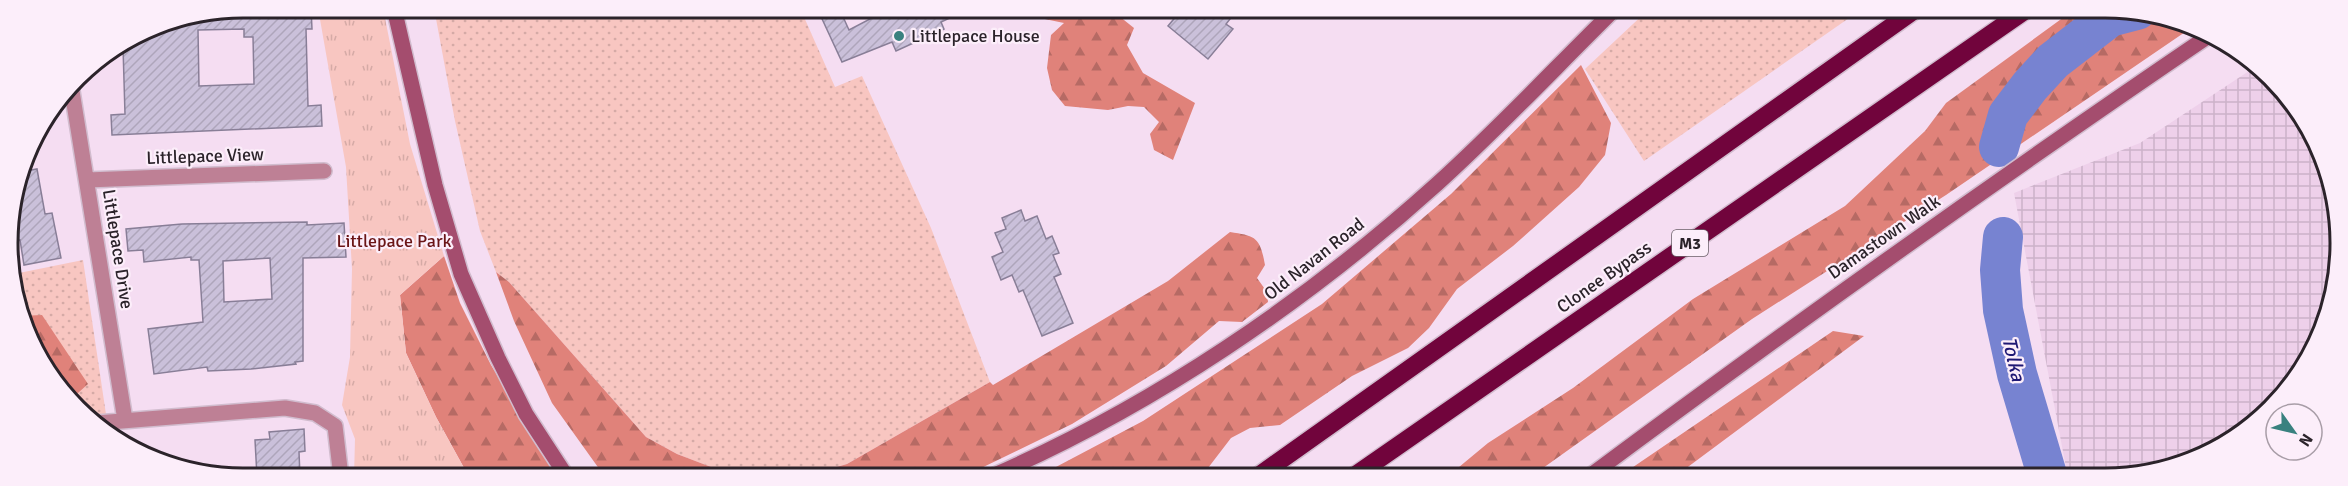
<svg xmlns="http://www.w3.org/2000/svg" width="2348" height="486" font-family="Signika,sans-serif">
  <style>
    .industrial { fill: url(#industrial-grid) }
    .grass { fill: url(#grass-dots) }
    .forest { fill: url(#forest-firs) }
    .park { fill: url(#park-tufts) }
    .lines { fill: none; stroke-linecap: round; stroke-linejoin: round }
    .river { stroke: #7783d1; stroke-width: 40 }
    .building { fill: url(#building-hatch); stroke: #887e97; stroke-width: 1.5; fill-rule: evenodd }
    .street-casing { stroke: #d1bcce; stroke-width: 18 }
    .secondary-casing { stroke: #d1bcce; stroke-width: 18 }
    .highway-casing { stroke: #d1bcce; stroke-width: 21 }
    .street { stroke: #be8095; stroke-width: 15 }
    .secondary { stroke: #a44d6e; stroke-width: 15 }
    .highway { stroke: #71043c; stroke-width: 18 }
    .poi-dot { fill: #39817f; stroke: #fceefa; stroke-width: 2 }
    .labels { text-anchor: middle; stroke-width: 4.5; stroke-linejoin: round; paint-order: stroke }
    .shield { fill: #fceefa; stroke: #6a6068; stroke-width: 1.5 }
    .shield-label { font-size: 16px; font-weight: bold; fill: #2b232a }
    .poi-label { font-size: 18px; fill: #2b232a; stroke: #fceefa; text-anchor: start }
    .street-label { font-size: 18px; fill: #2b232a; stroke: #fceefa }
    .park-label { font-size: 18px; fill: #6a1516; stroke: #fceefa }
    .water-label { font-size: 20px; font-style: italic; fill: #1f1874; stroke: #fceefa }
    .rim { fill: none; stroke: #2b232a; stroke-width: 3 }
  </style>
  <defs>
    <pattern id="industrial-grid" width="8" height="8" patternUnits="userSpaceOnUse" patternTransform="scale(1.5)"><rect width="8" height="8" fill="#eed0ea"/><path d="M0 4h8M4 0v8" fill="none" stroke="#ccb2c9"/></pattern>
    <pattern id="grass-dots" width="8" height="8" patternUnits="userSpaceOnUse" patternTransform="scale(1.5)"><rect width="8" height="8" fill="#f8c6c1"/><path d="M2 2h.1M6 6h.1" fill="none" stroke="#d5aaa6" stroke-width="1.8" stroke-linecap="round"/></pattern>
    <pattern id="forest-firs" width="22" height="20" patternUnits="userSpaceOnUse" patternTransform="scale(1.5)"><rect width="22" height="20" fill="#e0827a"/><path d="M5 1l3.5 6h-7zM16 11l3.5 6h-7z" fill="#b66a64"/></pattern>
    <pattern id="park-tufts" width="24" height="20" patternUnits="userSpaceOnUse" patternTransform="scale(1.5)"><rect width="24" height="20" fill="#f8c6c1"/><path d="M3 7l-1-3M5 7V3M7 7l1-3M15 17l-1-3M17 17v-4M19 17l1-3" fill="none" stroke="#d5aaa6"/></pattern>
    <pattern id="building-hatch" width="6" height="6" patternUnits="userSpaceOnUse" patternTransform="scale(1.5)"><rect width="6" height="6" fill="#cac0da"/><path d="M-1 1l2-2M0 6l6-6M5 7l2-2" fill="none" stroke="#aea5bb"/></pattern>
  </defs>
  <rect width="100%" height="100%" fill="#f5ddf2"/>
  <!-- industrial -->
  <path class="industrial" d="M 2255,67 L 2292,99 L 2332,182 L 2339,273 L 2316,347 L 2271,410 L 2195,460 L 2121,478 L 2068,478 L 2014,193 L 2140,143 Z"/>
  <!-- grass -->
  <path class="grass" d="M 434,8 L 800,8 L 835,87 L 862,76 L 931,228 L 990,382 L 847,464 L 809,475 L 744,477 L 719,470 L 677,454 L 646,437 L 509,282 L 496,272 L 480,231 L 455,121 Z
    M 1649,9 L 1862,9 L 1644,161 L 1585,69 Z
    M 83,260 L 107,421 L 95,422 L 66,398 L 20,318 L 14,274 Z"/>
  <!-- forest -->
  <path class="forest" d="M 1011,8 L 1109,8 L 1134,28 L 1127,45 L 1143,73 L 1195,103 L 1173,160 L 1154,150 L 1150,134 L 1159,122 L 1144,107 L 1128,106 L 1108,110 L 1065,106 L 1052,90 L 1047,68 L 1051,35 L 1064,23 L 1035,17 L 1011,15 Z
    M 2075,9 L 2135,9 L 2191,28 L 1946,195 L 1752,319 L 1529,478 L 1447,477 L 1488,443 L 1573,388 L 1693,299 L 1845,206 L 1925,131 L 1946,103 Z
    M 1581,65 L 1611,123 L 1605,155 L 1579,187 L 1513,246 L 1457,289 L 1429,328 L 1408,348 L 1352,376 L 1280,425 L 1250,428 L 1231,438 L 1208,468 L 1194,477 L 1037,477 L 1143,421 L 1322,304 L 1451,194 Z
    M 1230,232 C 1257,236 1260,238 1265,265 L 1257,278 L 1267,292 L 1268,302 L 1242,322 L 1219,321 L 1166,366 L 1072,424 L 973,472 L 958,477 L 791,477 L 809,475 L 847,464 L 990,382 L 993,385 L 1168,281 Z
    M 444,256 L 460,303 L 491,365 L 558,477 L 469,477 L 436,417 L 406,353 L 400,295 Z
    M 496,272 L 509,282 L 646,437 L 677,454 L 719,470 L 744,477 L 605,477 L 552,403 L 514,321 Z
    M 42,315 L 88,384 L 69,401 L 66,398 L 20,316 Z
    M 1833,331 L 1864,336 L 1673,478 L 1617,478 Z"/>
  <!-- park -->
  <path class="park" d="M 318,8 L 383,8 L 410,144 L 444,256 L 400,295 L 406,353 L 436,417 L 469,477 L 354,477 L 355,439 L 342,405 L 350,357 L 352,269 L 346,167 Z"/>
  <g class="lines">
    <!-- river -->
    <path class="river" d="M 1999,147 L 2008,115 L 2030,86 L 2053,61 L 2110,17 L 2137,10
      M 2003,237 L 2000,270 L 2003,310 L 2017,374 L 2048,478"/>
  </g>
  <!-- building -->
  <path class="building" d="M 243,8 L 311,8 L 312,29 L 306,29 L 308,106 L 321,105 L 322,126 L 112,135 L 111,115 L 125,114 L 123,47 L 126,43 L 153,25 ZM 244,29 L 244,37 L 253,37 L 254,84 L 199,86 L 198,30 Z
    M 817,8 L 839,8 L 849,30 L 891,8 L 971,8 L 941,22 L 944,29 L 896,51 L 892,42 L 842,62 Z
    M 1183,8 L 1238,9 L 1226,24 L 1233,29 L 1208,59 L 1168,26 Z
    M 37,169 L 45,214 L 52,213 L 61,258 L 24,265 L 20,240 L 10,242 L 8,228 L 21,172 Z
    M 1021,210 L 1025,221 L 1037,216 L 1046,239 L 1052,236 L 1059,253 L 1053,255 L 1061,274 L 1054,277 L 1073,323 L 1042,336 L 1023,290 L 1019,292 L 1012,275 L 1001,280 L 992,257 L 1003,252 L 995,233 L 1006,229 L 1002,218 Z
    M 307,222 L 307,225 L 344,223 L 346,257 L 303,258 L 303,361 L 295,362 L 296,364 L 251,369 L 208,371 L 207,367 L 154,374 L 148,329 L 203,322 L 199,260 L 191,260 L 191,257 L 144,262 L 143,250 L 128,251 L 126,229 L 182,224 ZM 270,258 L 272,299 L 224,302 L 223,261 Z
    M 304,429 L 305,451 L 299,452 L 300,477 L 257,477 L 255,440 L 270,439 L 269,432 Z"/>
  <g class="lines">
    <defs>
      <path id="street" d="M 71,85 L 125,420
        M 87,180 L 324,171
        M 97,423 L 285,408 L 315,413 L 335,426 L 341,477"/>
      <path id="secondary" d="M 394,8 L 435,185 L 461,274 L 498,358 L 526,414 L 567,477
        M 990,477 C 1153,406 1305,303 1437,184 C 1498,129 1556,67 1615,9
        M 1587,478 C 1792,326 1999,178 2210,35"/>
      <path id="highway" d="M 1257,477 L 1916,9
        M 1353,477 L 2027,9"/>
    </defs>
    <!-- street casing -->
    <use href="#street" class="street-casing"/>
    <!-- secondary casing -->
    <use href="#secondary" class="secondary-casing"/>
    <!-- highway casing -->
    <use href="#highway" class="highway-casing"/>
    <!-- street -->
    <use href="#street" class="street"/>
    <!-- secondary -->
    <use href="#secondary" class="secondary"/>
    <!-- highway -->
    <use href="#highway" class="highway"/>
  </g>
  <!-- markers -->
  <circle class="poi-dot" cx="899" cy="36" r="6"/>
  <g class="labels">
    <!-- shield labels -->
    <rect class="shield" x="1672" y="230" width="36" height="26" rx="4.5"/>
    <g class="shield-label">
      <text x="1690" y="249">M3</text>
    </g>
    <!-- poi labels -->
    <g class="poi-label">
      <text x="911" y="42">Littlepace House</text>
    </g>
    <!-- street labels -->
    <g class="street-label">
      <text transform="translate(205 156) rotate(-2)" y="6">Littlepace View</text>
      <text transform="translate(1884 237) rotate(-35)" y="6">Damastown Walk</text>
      <text transform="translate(118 249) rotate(81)" y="6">Littlepace Drive</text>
      <text transform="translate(1314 259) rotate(-38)" y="6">Old Navan Road</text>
      <text transform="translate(1604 277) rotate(-35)" y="6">Clonee Bypass</text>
    </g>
    <!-- park labels -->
    <g class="park-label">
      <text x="394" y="247">Littlepace Park</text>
    </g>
    <!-- water labels -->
    <g class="water-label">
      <text transform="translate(2014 359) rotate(77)" y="7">Tolka</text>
    </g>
  </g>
  <!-- crop -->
  <path d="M0 0H2348V486H0ZM243 18H2105A225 225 0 0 1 2330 243V243A225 225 0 0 1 2105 468H243A225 225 0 0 1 18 243V243A225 225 0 0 1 243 18Z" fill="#fceefa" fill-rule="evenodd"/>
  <path class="rim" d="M243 18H2105A225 225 0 0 1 2330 243V243A225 225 0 0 1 2105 468H243A225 225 0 0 1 18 243V243A225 225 0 0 1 243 18Z"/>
  <!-- north arrow -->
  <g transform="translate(2294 432) rotate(124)"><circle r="28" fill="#fceefa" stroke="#a89da7" stroke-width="1.5"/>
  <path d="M0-4.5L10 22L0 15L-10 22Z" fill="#39817f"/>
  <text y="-9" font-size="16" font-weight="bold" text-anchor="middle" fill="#2b232a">N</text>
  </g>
</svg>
